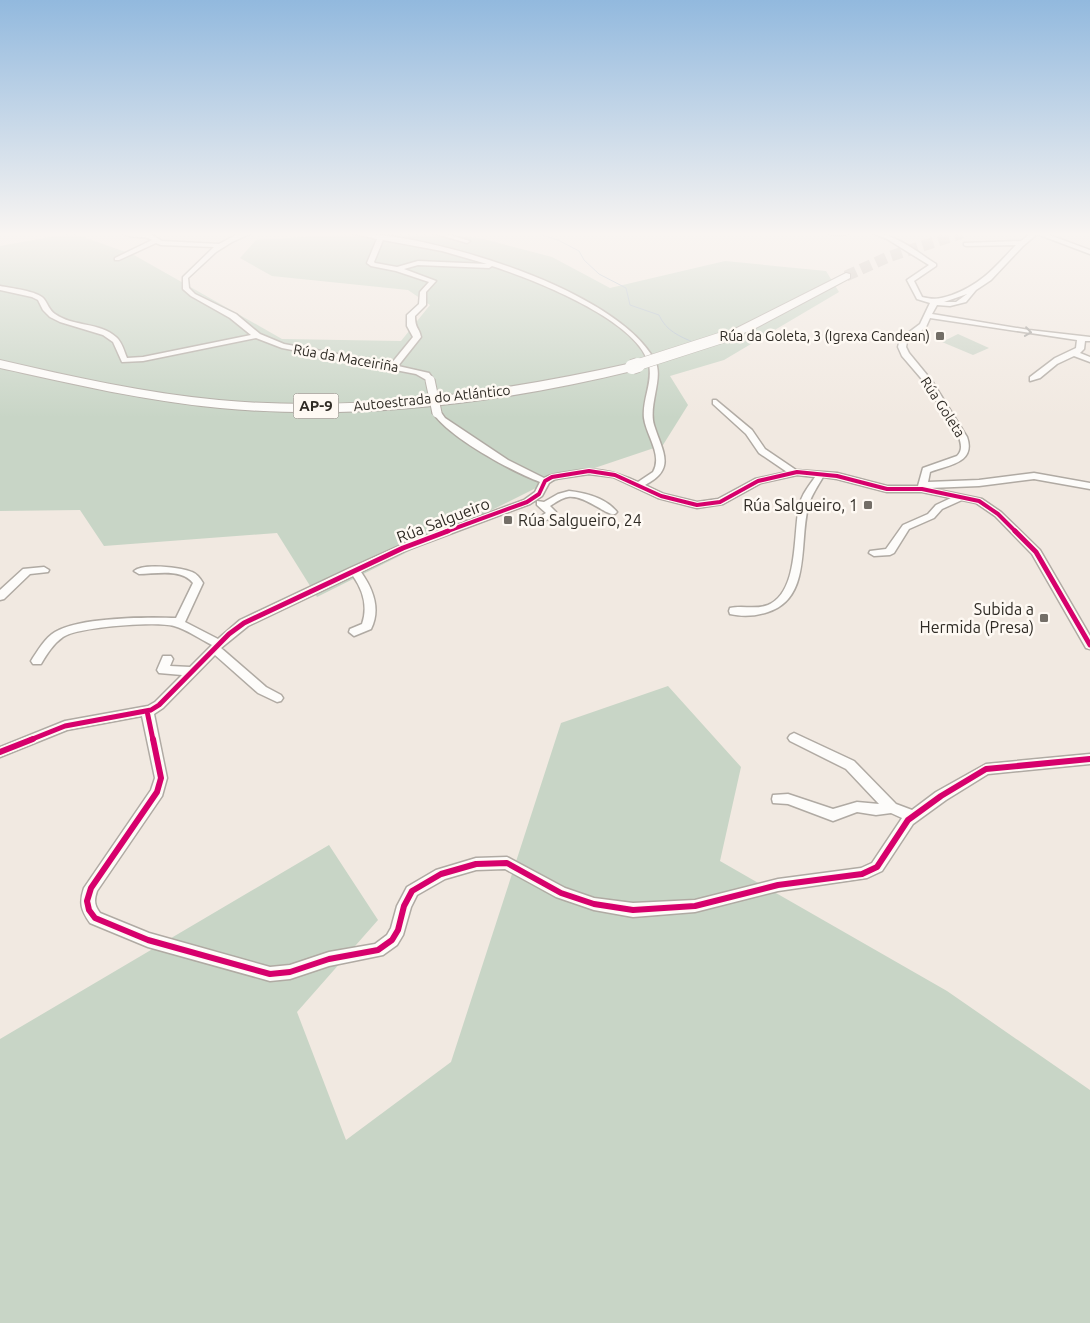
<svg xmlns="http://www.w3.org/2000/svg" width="1090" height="1323" font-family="Ubuntu,sans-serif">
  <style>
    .green { fill: #cbd4c7 }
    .forest { fill: #c8d5c6 }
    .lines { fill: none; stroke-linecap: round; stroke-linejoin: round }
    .stream { stroke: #b1c0ce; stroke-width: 1 }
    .highway-tunnel { stroke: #cac3bb; stroke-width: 11; stroke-dasharray: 11 5.5; stroke-linecap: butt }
    .minor-casing { stroke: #b0aaa3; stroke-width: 3 }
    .highway-casing { stroke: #b0aaa3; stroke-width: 2 }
    .minor { fill: #fdfcfa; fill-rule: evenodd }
    .highway { fill: #fdfcfa; fill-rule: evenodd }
    .minor-bridge-casing { stroke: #b0aaa3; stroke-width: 11; stroke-linecap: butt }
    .highway-bridge-far1-casing { stroke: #b0aaa3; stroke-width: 12; stroke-linecap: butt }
    .highway-bridge-casing { stroke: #b0aaa3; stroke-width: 16; stroke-linecap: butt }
    .minor-bridge { stroke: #fdfcfa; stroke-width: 9 }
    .highway-bridge-far1 { stroke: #fdfcfa; stroke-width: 11 }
    .highway-bridge { stroke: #fdfcfa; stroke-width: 14 }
    .cycleway-far2-casing { stroke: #fef9f3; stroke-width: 6 }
    .cycleway-far1-casing { stroke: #fef9f3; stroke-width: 8 }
    .cycleway-casing { stroke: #fef9f3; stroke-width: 9 }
    .cycleway-far2 { stroke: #d6006c; stroke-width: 4 }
    .cycleway-far1 { stroke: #d6006c; stroke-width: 5 }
    .cycleway { stroke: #d6006c; stroke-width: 6 }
    .oneway { stroke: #a09e9a }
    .poi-dot { fill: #736e67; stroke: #fef9f3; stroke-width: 2 }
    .labels { text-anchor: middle; stroke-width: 5; stroke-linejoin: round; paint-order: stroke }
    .far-poi-label { font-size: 14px; fill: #2f2b25; stroke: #fef9f3; text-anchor: end }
    .far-street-label { font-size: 14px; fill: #2f2b25; stroke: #fef9f3 }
    .shield { fill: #fef9f3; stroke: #6d6963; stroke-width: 1 }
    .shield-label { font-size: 15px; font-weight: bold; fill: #2f2b25 }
    .poi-label { font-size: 16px; fill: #2f2b25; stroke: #fef9f3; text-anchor: end }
    .street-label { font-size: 16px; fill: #2f2b25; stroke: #fef9f3 }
  </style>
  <rect width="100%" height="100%" fill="#f1e9e1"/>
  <!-- green -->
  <path class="green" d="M 958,334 L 989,348 L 973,355 L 942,342 Z"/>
  <!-- forest -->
  <path class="forest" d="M 72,233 L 134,255 L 282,339 L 401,341 L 430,305 L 408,290 L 272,276 L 240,258 L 256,240 L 363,233 L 412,233 L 480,238 L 552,257 L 610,288 L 725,261 L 826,271 L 839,292 L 724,360 L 670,376 L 688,405 L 663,445 L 538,487 L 317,597 L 277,533 L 104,546 L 80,510 L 0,511 L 0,246 Z
    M 668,686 L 741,767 L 720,861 L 947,991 L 1090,1090 L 1090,1323 L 0,1323 L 0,1039 L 329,845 L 378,920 L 297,1012 L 346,1140 L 451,1062 L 561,723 Z"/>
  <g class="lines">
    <!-- stream -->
    <path class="stream" d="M 536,233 L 558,240 L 579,251 L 584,260 L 599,274 L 626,288 L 630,305 L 659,315 C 666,331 679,336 695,343"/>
    <!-- highway-tunnel -->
    <path class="highway-tunnel" d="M 846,276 L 888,257 L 963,233"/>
    <defs>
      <path id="minor" d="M 123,233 L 149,233 L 162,241 L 219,244 L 236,235 L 252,233 L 232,242 L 216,252 L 188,278 L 189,288 L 195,294 L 236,314 L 260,334 L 284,344 L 391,364 L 413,337 L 407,326 L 407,315 L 419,304 L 420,292 L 429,282 L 396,271 L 371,266 L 367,263 L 377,239 L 351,233 C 429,233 617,289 655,361 C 664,377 648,405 654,425 C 662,451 677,469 645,485 L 664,494 L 697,502 L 718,499 L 755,479 L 787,472 L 759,453 L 746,434 L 713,404 L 713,400 L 716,400 L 752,430 L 765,449 L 796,470 L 837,473 L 887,486 L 918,486 L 923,468 L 957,456 C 963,450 961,444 959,437 L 926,384 L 902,356 L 898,347 L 900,339 L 920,324 L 930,303 L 917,299 L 907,280 L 929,265 L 887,239 L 872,233 C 895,233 917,252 936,264 L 936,266 L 914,281 L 922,297 C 934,300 940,299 952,295 C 982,284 995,267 1016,245 L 966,246 L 964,245 L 964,243 L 1021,241 L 1031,233 L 1044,233 L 1090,250 L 1090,254 L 1037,234 L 1023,246 L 991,280 L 976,290 L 966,302 L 950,306 L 937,305 L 932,314 L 1029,330 L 1090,337 L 1090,341 L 1085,341 L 1084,349 L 1080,353 L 1090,357 L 1090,362 L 1074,356 L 1057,364 L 1040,378 L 1030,381 L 1030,377 L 1055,358 L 1076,348 L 1077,340 L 930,318 L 926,327 L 907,342 L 906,347 L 909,353 L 932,381 L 967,437 C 976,463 949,465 930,472 L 928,482 L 979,480 L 1034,473 L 1090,483 L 1090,489 L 1034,479 L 979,486 L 929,488 L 982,499 L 1001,512 L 1040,550 L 1090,636 L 1090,649 L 1086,648 L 1032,554 L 995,516 L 976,503 L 962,500 L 942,509 L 934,518 L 909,529 L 894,553 L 890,555 L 874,556 L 869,553 L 870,551 L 886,549 L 903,525 L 928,514 L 936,505 L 951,498 L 922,492 L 887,492 L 837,479 L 823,477 C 818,486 812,494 809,504 C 798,539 813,598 768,612 C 756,616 743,617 730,614 L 729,611 L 730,608 C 743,605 755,610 768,605 C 799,592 793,534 799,507 C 801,495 809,486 815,477 L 797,475 L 761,483 L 723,504 L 697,508 L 658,498 L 613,477 L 589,474 L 555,479 L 549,483 L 542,496 L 530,504 L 407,550 L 361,572 C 373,589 381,609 371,629 L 354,636 L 349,632 L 350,629 L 362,624 C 368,607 363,590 353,576 L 248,626 L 221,648 L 266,687 L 281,695 L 283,698 L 281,701 L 277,702 L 258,693 L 215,655 L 163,708 L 154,714 L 167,778 L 162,796 L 97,891 C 94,900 94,905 100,913 L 149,933 L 270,967 L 290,965 L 329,952 L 375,944 L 387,935 L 391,928 L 397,906 L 407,887 L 436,870 L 476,858 L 507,857 L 565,888 L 594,898 L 633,903 L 695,900 L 778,879 L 861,868 L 872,863 L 902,818 L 891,813 L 876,815 L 857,812 L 833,821 L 788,804 L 773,803 L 772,799 L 773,795 L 788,794 L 833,809 L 857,802 L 879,804 L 846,769 L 790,741 L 788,738 L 790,735 L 794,733 L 854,761 L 896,804 L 912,810 L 936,792 L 986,764 L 1090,754 L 1090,764 L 988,774 L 946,800 L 913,824 L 882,871 L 867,878 L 778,891 L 695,912 L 633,917 L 594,910 L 556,897 L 505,869 L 476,870 L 445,879 L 417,895 L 411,907 L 403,935 L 397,945 L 383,955 L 329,966 L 290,979 L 270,981 L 148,947 L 90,923 C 81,910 79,903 84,888 L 151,790 L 155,778 L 142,716 L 67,730 L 0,757 L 0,747 L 65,721 L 148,706 L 155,702 L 182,675 L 159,673 L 157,670 L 163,656 L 171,656 L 173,659 L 170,666 L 190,667 L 212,645 C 200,639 186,629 174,626 C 155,621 78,627 63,637 C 53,644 47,654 41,664 L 33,664 L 31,661 C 38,650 45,638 55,632 C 80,617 147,617 176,618 L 193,583 C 181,568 156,574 139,574 L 134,571 C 142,563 181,567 192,572 C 197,574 200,578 203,583 L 185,622 L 218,639 L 240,620 L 350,568 L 399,546 L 524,500 L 535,492 L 540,482 C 511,471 450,438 433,413 L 434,411 L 440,411 L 445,418 L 508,460 L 544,478 C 552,474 560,473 568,472 C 595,467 612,470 638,482 L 653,472 C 663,455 646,435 644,418 C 642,400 653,382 649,365 C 639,320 532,279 492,266 L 489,268 L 418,265 L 404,269 L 436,281 L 426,292 L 426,305 L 415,316 C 415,329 419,327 421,337 L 398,366 L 429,373 L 434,380 L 430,382 L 416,374 L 282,348 L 256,338 L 143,361 L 122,362 L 113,342 L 103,335 L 60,322 L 50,317 L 43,310 L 38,300 L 32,297 L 0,290 L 0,286 C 10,288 38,291 44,299 C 48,304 49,310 55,314 C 73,327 100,322 116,337 C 122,342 124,351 127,358 L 143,357 L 251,335 L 230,318 L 191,296 L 183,289 L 183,277 L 214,247 L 161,245 L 156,243 L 119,260 L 115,260 L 115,258 L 152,240 C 143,234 132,240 123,233 ZM 383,240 L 442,251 L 487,264 L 418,261 L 397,267 L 375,263 L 374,262 ZM 967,294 L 956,302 L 944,302 Z
        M 433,233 L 443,233 L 470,241 L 467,243 Z
        M 828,233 L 849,233 C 844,236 833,236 828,233 Z
        M 569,491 C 586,493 606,498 617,512 L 615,514 C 606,516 586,495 568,497 C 561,498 555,503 550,506 L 556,512 L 553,517 L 544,521 L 541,520 L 541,516 L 546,513 L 537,505 L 537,501 L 544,502 L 558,494 Z
        M 44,567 L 49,570 L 48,572 L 30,574 L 4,599 L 0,600 L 0,590 L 23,569 Z"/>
      <path id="highway" d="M 846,273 L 850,274 L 850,278 L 752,330 L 727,339 L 721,336 Z
        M 0,360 C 73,377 145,393 219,400 C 358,413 497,393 632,363 L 638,367 L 636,370 C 502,403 358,421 220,408 C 145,401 73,384 0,368 Z"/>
    </defs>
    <!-- minor casing -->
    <use href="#minor" class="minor-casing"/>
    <!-- highway casing -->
    <use href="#highway" class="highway-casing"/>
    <!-- minor -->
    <use href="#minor" class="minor"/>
    <!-- highway -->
    <use href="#highway" class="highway"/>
    <defs>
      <path id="minor-bridge" d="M 430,380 L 437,413"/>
      <path id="highway-bridge-far1" d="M 634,366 L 727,336"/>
      <path id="highway-bridge" d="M 632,367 L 638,365"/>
    </defs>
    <!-- minor-bridge casing -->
    <use href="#minor-bridge" class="minor-bridge-casing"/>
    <!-- highway-bridge-far1 casing -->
    <use href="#highway-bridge-far1" class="highway-bridge-far1-casing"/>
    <!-- highway-bridge casing -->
    <use href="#highway-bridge" class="highway-bridge-casing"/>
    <!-- minor-bridge -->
    <use href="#minor-bridge" class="minor-bridge"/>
    <!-- highway-bridge-far1 -->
    <use href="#highway-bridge-far1" class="highway-bridge-far1"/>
    <!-- highway-bridge -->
    <use href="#highway-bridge" class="highway-bridge"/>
    <defs>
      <path id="cycleway-far2" d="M 445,532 L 527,502 L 539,494 L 545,481 L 552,477 L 589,471 L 615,475 L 661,496 L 697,505 L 720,502 L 758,481 L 797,472 L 837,476 L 887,489 L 922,489 L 979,501 L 998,514 L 1016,532"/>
      <path id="cycleway-far1" d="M 1015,531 L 1036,552 L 1090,645
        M 147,711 L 153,740
        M 30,740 L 65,726 L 151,710 L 159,705 L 229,634 L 244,623 L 403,548 L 448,531"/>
      <path id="cycleway" d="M 153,739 L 161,778 L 157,792 L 91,888 L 87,901 L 89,910 L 95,918 L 148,940 L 270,974 L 290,972 L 329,959 L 378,950 L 392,940 L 398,930 L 404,906 L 412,891 L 441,874 L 476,864 L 507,863 L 561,893 L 594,904 L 633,910 L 695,906 L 778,885 L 862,874 L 877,867 L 908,820 L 941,796 L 986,769 L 1090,759
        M 0,752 L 33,739"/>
    </defs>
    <!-- cycleway-far2 casing -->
    <use href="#cycleway-far2" class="cycleway-far2-casing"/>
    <!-- cycleway-far1 casing -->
    <use href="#cycleway-far1" class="cycleway-far1-casing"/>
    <!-- cycleway casing -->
    <use href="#cycleway" class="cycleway-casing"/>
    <!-- cycleway-far2 -->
    <use href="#cycleway-far2" class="cycleway-far2"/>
    <!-- cycleway-far1 -->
    <use href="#cycleway-far1" class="cycleway-far1"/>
    <!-- cycleway -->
    <use href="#cycleway" class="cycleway"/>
  </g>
  <!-- one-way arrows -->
  <defs><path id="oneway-chevron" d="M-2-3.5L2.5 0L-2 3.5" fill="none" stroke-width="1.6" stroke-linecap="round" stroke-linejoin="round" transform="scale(1.25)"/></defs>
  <use class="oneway" href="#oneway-chevron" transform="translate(1028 332) rotate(8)"/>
  <!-- sky -->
  <linearGradient id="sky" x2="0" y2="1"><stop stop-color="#92b9de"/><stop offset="0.56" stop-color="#f9f5f2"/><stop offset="1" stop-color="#f9f5f2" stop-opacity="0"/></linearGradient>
  <rect width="1090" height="418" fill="url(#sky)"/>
  <!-- markers -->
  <g class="poi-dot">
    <rect x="935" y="331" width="10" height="10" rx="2.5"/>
    <rect x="863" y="500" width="10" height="10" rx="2.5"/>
    <rect x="503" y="515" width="10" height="10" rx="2.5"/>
    <rect x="1039" y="613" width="10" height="10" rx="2.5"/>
  </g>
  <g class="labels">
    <!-- far-poi labels -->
    <g class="far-poi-label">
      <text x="930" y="341">Rúa da Goleta, 3 (Igrexa Candean)</text>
    </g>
    <!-- far-street labels -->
    <g class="far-street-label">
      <text transform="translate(346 358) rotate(10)" y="5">Rúa da Maceiriña</text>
      <text transform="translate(432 398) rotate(-6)" y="5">Autoestrada do Atlántico</text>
      <text transform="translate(943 407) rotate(57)" y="5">Rúa Goleta</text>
    </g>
    <!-- shield labels -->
    <rect class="shield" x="293.5" y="393.5" width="45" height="25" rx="4"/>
    <g class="shield-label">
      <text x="316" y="411">AP-9</text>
    </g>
    <!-- poi labels -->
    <g class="poi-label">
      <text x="858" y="511">Rúa Salgueiro, 1</text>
      <text x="518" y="526" text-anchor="start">Rúa Salgueiro, 24</text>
      <text x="1034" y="615">Subida a<tspan x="1034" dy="18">Hermida (Presa)</tspan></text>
    </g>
    <!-- street labels -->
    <g class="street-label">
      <text transform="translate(443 520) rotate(-21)" y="6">Rúa Salgueiro</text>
    </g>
  </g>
</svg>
